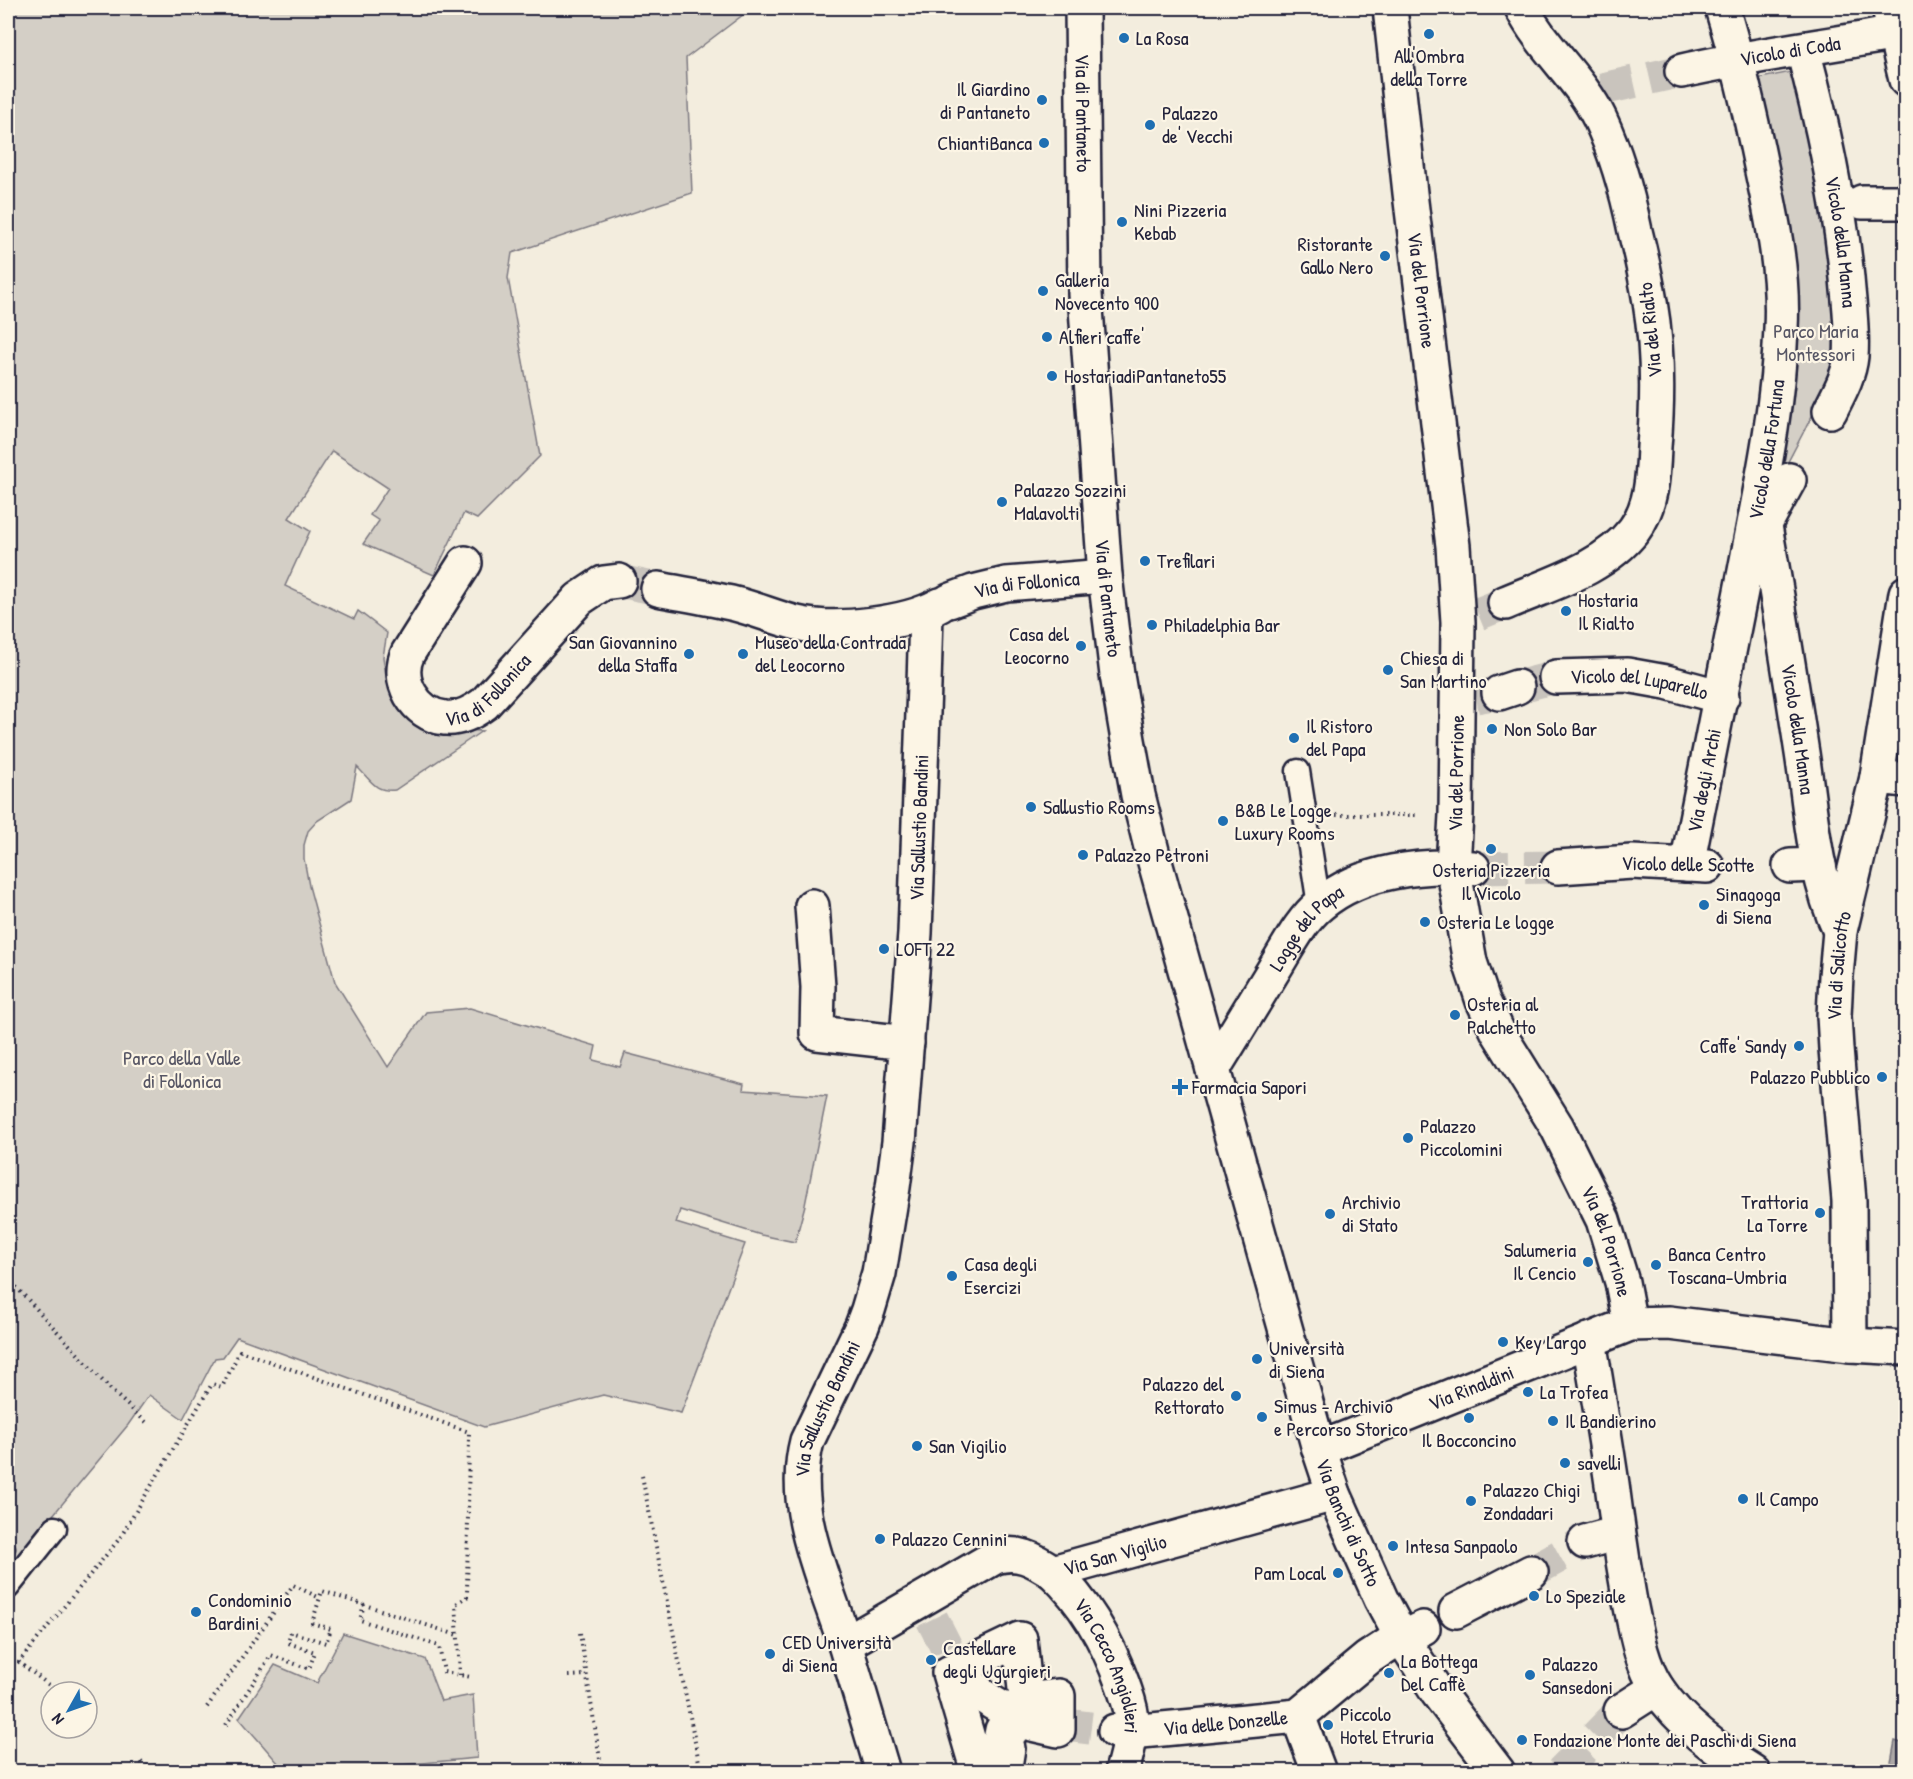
<svg xmlns="http://www.w3.org/2000/svg" width="1913" height="1779" font-family="'Patrick Hand',sans-serif">
  <style>
    .green { fill: #d4cfc6; stroke: #7b7880; stroke-width: 1.5 }
    .water { fill: #aca7a6; stroke: #75727b; stroke-width: 1.5 }
    .lines { fill: none; stroke-linecap: round; stroke-linejoin: round }
    .stream { stroke: #75727b; stroke-width: 12 }
    .street-tunnel { stroke: #c9c4bd; stroke-width: 33; stroke-dasharray: 33 16; stroke-linecap: butt }
    .lane-casing { stroke: #22223b; stroke-width: 27 }
    .street-casing { stroke: #22223b; stroke-width: 38 }
    .path { stroke: #22223b; stroke-width: 4; stroke-dasharray: 1.5 4.5; stroke-linecap: butt }
    .lane { stroke: #fcf5e5; stroke-width: 22 }
    .street { stroke: #fcf5e5; stroke-width: 33 }
    .poi-dot { fill: #1f6fb2; stroke: #fcf5e5; stroke-width: 2 }
    .labels { text-anchor: middle; stroke-width: 4.5; stroke-linejoin: round; paint-order: stroke }
    .poi-label { font-size: 20px; fill: #22223b; stroke: #fcf5e5; text-anchor: start }
    .street-label { font-size: 20px; fill: #22223b; stroke: #fcf5e5 }
    .park-label { font-size: 20px; fill: #575665; stroke: #fcf5e5 }
  </style>
  <rect width="100%" height="100%" fill="#f3edde"/>
  <filter id="ink" filterUnits="userSpaceOnUse"><feTurbulence type="fractalNoise" baseFrequency=".0167" numOctaves="2"/><feDisplacementMap in="SourceGraphic" scale="12" xChannelSelector="R" yChannelSelector="G"/><feConvolveMatrix kernelMatrix="1 2 1 2 8 2 1 2 1" color-interpolation-filters="sRGB"/></filter>
  <g filter="url(#ink)">
    <!-- green -->
    <path class="green" d="M 8,8 L 752,8 L 686,58 L 692,193 L 512,253 L 508,278 L 540,456 L 477,519 L 464,513 L 434,575 L 363,544 L 379,521 L 370,515 L 388,488 L 332,451 L 289,518 L 310,531 L 285,586 L 354,619 L 358,611 L 387,633 L 383,657 L 387,681 L 398,704 L 444,729 L 482,731 L 395,790 C 374,792 371,780 357,767 L 351,799 L 317,821 L 308,831 L 304,845 L 304,859 L 309,886 L 335,982 L 388,1067 L 426,1012 L 470,1008 L 596,1046 L 593,1060 L 620,1067 L 625,1053 L 744,1084 L 743,1090 L 827,1096 L 805,1205 L 795,1242 L 761,1235 L 680,1210 L 676,1223 L 745,1244 L 681,1413 L 603,1395 L 484,1427 L 237,1337 L 223,1357 L 215,1358 L 183,1419 L 149,1395 L 128,1425 L 8,1569 Z
      M 1796,71 L 1809,111 L 1841,341 L 1837,368 L 1780,477 L 1756,79 Z
      M 343,1633 L 425,1659 L 441,1701 L 473,1695 L 477,1758 L 401,1765 L 367,1771 L 285,1771 L 239,1718 L 275,1665 L 317,1683 Z"/>
    <!-- water -->
    <path class="water" d="M 1895,1741 L 1905,1744 L 1905,1771 L 1890,1768 Z"/>
    <g class="lines">
      <!-- stream -->
      <path class="stream" d="M 8,1541 L 11,1548"/>
      <!-- street-tunnel -->
      <path class="street-tunnel" d="M 1602,89 L 1682,71
        M 619,581 L 658,589
        M 1478,614 L 1505,603
        M 1517,687 L 1556,677
        M 1476,697 L 1499,693
        M 1476,868 L 1558,867
        M 1531,1572 L 1585,1542
        M 932,1619 L 958,1670
        M 1058,1724 L 1115,1731
        M 1561,1772 L 1621,1711"/>
      <defs>
        <path id="lane" d="M 1298,771 L 1319,905
          M 8,1587 L 55,1528"/>
        <g id="street">
          <path id="s1" d="M 1082,8 L 1085,294 L 1105,576 L 1117,675 L 1128,740 L 1138,795 L 1153,855 L 1319,1449 L 1334,1494 L 1381,1599 L 1402,1638 L 1437,1692 L 1498,1772"/>
          <path id="s2" d="M 1390,8 L 1410,193 L 1453,546 L 1458,622 L 1456,815 L 1453,866 L 1470,962 L 1483,1001 L 1498,1032 L 1557,1127 L 1603,1220 L 1622,1282 L 1630,1324"/>
          <path d="M 1889,8 L 1906,80"/>
          <path id="s3" d="M 1803,50 C 1823,125 1839,200 1847,278 C 1849,304 1853,330 1851,356 C 1849,376 1839,393 1830,411"/>
          <path id="s4" d="M 1682,71 C 1753,55 1825,46 1896,33"/>
          <path d="M 1862,202 L 1906,202"/>
          <path id="s5" d="M 1763,514 C 1777,594 1790,673 1802,753 C 1811,812 1814,876 1840,931"/>
          <path d="M 1765,524 L 1789,480"/>
          <path id="s6" d="M 465,563 L 408,653 C 395,680 415,715 445,718 C 459,720 473,712 484,704 L 579,599 L 603,583 L 619,581"/>
          <path d="M 658,589 C 684,594 710,598 735,604 C 756,609 776,618 797,623 C 835,632 906,624 940,605"/>
          <path id="s7" d="M 949,601 L 973,592 L 1006,584 L 1105,576"/>
          <path d="M 1505,603 C 1549,584 1604,569 1634,530 C 1652,506 1653,475 1654,447 C 1658,400 1658,349 1650,302 C 1646,278 1641,255 1635,231 C 1627,192 1617,155 1600,119 C 1580,78 1542,48 1522,8"/>
          <path id="s8" d="M 1556,677 L 1627,675 L 1666,682 L 1722,697"/>
          <path d="M 1499,693 L 1517,687"/>
          <path d="M 1877,777 L 1906,780"/>
          <path id="s9" d="M 1687,865 C 1707,767 1726,669 1745,571 C 1760,491 1778,410 1781,328 C 1784,275 1773,222 1762,171 C 1751,116 1738,61 1722,8"/>
          <path d="M 1790,866 L 1819,865"/>
          <path d="M 1558,867 L 1632,862 L 1707,866"/>
          <path d="M 812,906 L 818,987 L 817,1033 L 907,1043"/>
          <path id="s10" d="M 1213,1069 C 1233,1037 1253,1004 1273,971 C 1287,949 1300,921 1321,904 C 1361,870 1423,864 1473,868"/>
          <path d="M 1589,1340 C 1597,1388 1605,1436 1612,1484 C 1617,1524 1623,1563 1630,1602 C 1636,1631 1641,1663 1657,1688 C 1681,1724 1717,1750 1753,1772"/>
          <path id="s11" d="M 1850,1345 L 1849,1201 L 1836,1049 L 1834,1016 L 1836,976 L 1840,931 L 1877,777 L 1906,593"/>
          <path id="s12" d="M 1319,1449 L 1630,1324 L 1669,1323 L 1850,1345 L 1906,1348"/>
          <path d="M 1585,1542 L 1618,1533"/>
          <path id="s13" d="M 1053,1572 C 1086,1603 1108,1643 1123,1685 C 1127,1697 1132,1709 1132,1721 C 1132,1738 1126,1755 1122,1772"/>
          <path d="M 1456,1611 L 1531,1572"/>
          <path id="s14" d="M 845,1644 L 995,1557 C 1018,1550 1034,1559 1053,1572 L 1334,1494"/>
          <path d="M 958,1670 C 981,1698 1001,1713 1038,1720"/>
          <path d="M 1621,1711 L 1657,1688"/>
          <path d="M 1298,1716 L 1319,1772"/>
          <path id="s15" d="M 1115,1731 L 1131,1732 L 1298,1716 L 1368,1658 L 1388,1645 L 1423,1628"/>
          <path id="s16" d="M 883,1772 C 870,1729 858,1687 845,1644 C 825,1580 789,1510 807,1441 L 862,1326 L 868,1310 L 879,1273 L 893,1187 L 899,1142 L 915,933 L 924,685 L 926,613"/>
          <path d="M 978,1772 L 949,1673 L 1020,1639 L 1026,1700 L 1058,1696 L 1058,1730 L 1014,1720 L 1011,1731 L 1002,1730 L 999,1746 L 1008,1748 L 1004,1772"/>
        </g>
      </defs>
      <!-- lane casing -->
      <use href="#lane" class="lane-casing"/>
      <!-- street casing -->
      <use href="#street" class="street-casing"/>
      <!-- path -->
      <path class="path" d="M 1336,815 L 1418,815
        M 8,1278 L 112,1391 L 146,1422
        M 642,1476 L 701,1772
        M 364,1604 L 360,1620 L 439,1646 L 444,1672 L 471,1677
        M 580,1633 L 602,1772
        M 569,1676 L 587,1675
        M 58,1692 L 19,1662 L 120,1538 L 212,1384 L 222,1387 L 240,1351 L 469,1432 L 467,1597 L 456,1604 L 460,1675
        M 207,1707 L 293,1585 L 320,1598
        M 226,1725 L 271,1655 L 309,1669 L 315,1652 L 288,1643 L 291,1632 L 326,1643 L 331,1629 L 312,1623 L 322,1591 L 457,1635
        M 141,1762 L 150,1769"/>
      <!-- lane -->
      <use href="#lane" class="lane"/>
      <!-- street -->
      <use href="#street" class="street"/>
    </g>
  </g>
  <!-- markers -->
  <g class="poi-dot">
    <circle cx="1429" cy="34" r="6"/>
    <circle cx="1124" cy="38" r="6"/>
    <circle cx="1042" cy="100" r="6"/>
    <circle cx="1150" cy="125" r="6"/>
    <circle cx="1044" cy="143" r="6"/>
    <circle cx="1122" cy="222" r="6"/>
    <circle cx="1385" cy="256" r="6"/>
    <circle cx="1043" cy="291" r="6"/>
    <circle cx="1047" cy="337" r="6"/>
    <circle cx="1052" cy="376" r="6"/>
    <circle cx="1002" cy="502" r="6"/>
    <circle cx="1145" cy="561" r="6"/>
    <circle cx="1566" cy="611" r="6"/>
    <circle cx="1152" cy="625" r="6"/>
    <circle cx="1081" cy="646" r="6"/>
    <circle cx="689" cy="654" r="6"/>
    <circle cx="743" cy="654" r="6"/>
    <circle cx="1388" cy="670" r="6"/>
    <circle cx="1492" cy="729" r="6"/>
    <circle cx="1294" cy="738" r="6"/>
    <circle cx="1031" cy="807" r="6"/>
    <circle cx="1223" cy="821" r="6"/>
    <circle cx="1491" cy="849" r="6"/>
    <circle cx="1083" cy="855" r="6"/>
    <circle cx="1704" cy="905" r="6"/>
    <circle cx="1425" cy="922" r="6"/>
    <circle cx="884" cy="949" r="6"/>
    <circle cx="1455" cy="1015" r="6"/>
    <circle cx="1799" cy="1046" r="6"/>
    <circle cx="1882" cy="1077" r="6"/>
    <path d="M1177 1078h6v6h6v6h-6v6h-6v-6h-6v-6h6z"/>
    <circle cx="1408" cy="1138" r="6"/>
    <circle cx="1820" cy="1213" r="6"/>
    <circle cx="1330" cy="1214" r="6"/>
    <circle cx="1588" cy="1262" r="6"/>
    <circle cx="1656" cy="1265" r="6"/>
    <circle cx="952" cy="1276" r="6"/>
    <circle cx="1503" cy="1342" r="6"/>
    <circle cx="1257" cy="1359" r="6"/>
    <circle cx="1528" cy="1392" r="6"/>
    <circle cx="1236" cy="1396" r="6"/>
    <circle cx="1262" cy="1417" r="6"/>
    <circle cx="1469" cy="1418" r="6"/>
    <circle cx="1553" cy="1421" r="6"/>
    <circle cx="917" cy="1446" r="6"/>
    <circle cx="1565" cy="1463" r="6"/>
    <circle cx="1743" cy="1499" r="6"/>
    <circle cx="1471" cy="1501" r="6"/>
    <circle cx="880" cy="1539" r="6"/>
    <circle cx="1393" cy="1546" r="6"/>
    <circle cx="1338" cy="1573" r="6"/>
    <circle cx="1534" cy="1596" r="6"/>
    <circle cx="196" cy="1612" r="6"/>
    <circle cx="770" cy="1654" r="6"/>
    <circle cx="931" cy="1660" r="6"/>
    <circle cx="1389" cy="1673" r="6"/>
    <circle cx="1530" cy="1675" r="6"/>
    <circle cx="1328" cy="1725" r="6"/>
    <circle cx="1522" cy="1740" r="6"/>
  </g>
  <g class="labels">
    <!-- poi labels -->
    <g class="poi-label">
      <text x="1136" y="45">La Rosa</text>
      <text x="1429" y="63" text-anchor="middle">All'Ombra<tspan x="1429" dy="23">della Torre</tspan></text>
      <text x="1030" y="96" text-anchor="end">Il Giardino<tspan x="1030" dy="23">di Pantaneto</tspan></text>
      <text x="1162" y="120">Palazzo<tspan x="1162" dy="23">de' Vecchi</tspan></text>
      <text x="1032" y="150" text-anchor="end">ChiantiBanca</text>
      <text x="1134" y="217">Nini Pizzeria<tspan x="1134" dy="23">Kebab</tspan></text>
      <text x="1373" y="251" text-anchor="end">Ristorante<tspan x="1373" dy="23">Gallo Nero</tspan></text>
      <text x="1055" y="287">Galleria<tspan x="1055" dy="23">Novecento 900</tspan></text>
      <text x="1059" y="344">Alfieri caffe'</text>
      <text x="1064" y="383">HostariadiPantaneto55</text>
      <text x="1014" y="497">Palazzo Sozzini<tspan x="1014" dy="23">Malavolti</tspan></text>
      <text x="1157" y="568">Trefilari</text>
      <text x="1578" y="607">Hostaria<tspan x="1578" dy="23">Il Rialto</tspan></text>
      <text x="1164" y="632">Philadelphia Bar</text>
      <text x="1069" y="641" text-anchor="end">Casa del<tspan x="1069" dy="23">Leocorno</tspan></text>
      <text x="677" y="649" text-anchor="end">San Giovannino<tspan x="677" dy="23">della Staffa</tspan></text>
      <text x="755" y="649">Museo della Contrada<tspan x="755" dy="23">del Leocorno</tspan></text>
      <text x="1400" y="665">Chiesa di<tspan x="1400" dy="23">San Martino</tspan></text>
      <text x="1306" y="733">Il Ristoro<tspan x="1306" dy="23">del Papa</tspan></text>
      <text x="1504" y="736">Non Solo Bar</text>
      <text x="1043" y="814">Sallustio Rooms</text>
      <text x="1235" y="817">B&amp;B Le Logge<tspan x="1235" dy="23">Luxury Rooms</tspan></text>
      <text x="1095" y="862">Palazzo Petroni</text>
      <text x="1491" y="877" text-anchor="middle">Osteria Pizzeria<tspan x="1491" dy="23">Il Vicolo</tspan></text>
      <text x="1716" y="901">Sinagoga<tspan x="1716" dy="23">di Siena</tspan></text>
      <text x="1437" y="929">Osteria Le logge</text>
      <text x="896" y="956">LOFT 22</text>
      <text x="1467" y="1011">Osteria al<tspan x="1467" dy="23">Palchetto</tspan></text>
      <text x="1787" y="1053" text-anchor="end">Caffe' Sandy</text>
      <text x="1870" y="1084" text-anchor="end">Palazzo Pubblico</text>
      <text x="1192" y="1094">Farmacia Sapori</text>
      <text x="1420" y="1133">Palazzo<tspan x="1420" dy="23">Piccolomini</tspan></text>
      <text x="1342" y="1209">Archivio<tspan x="1342" dy="23">di Stato</tspan></text>
      <text x="1808" y="1209" text-anchor="end">Trattoria<tspan x="1808" dy="23">La Torre</tspan></text>
      <text x="1576" y="1257" text-anchor="end">Salumeria<tspan x="1576" dy="23">Il Cencio</tspan></text>
      <text x="1668" y="1261">Banca Centro<tspan x="1668" dy="23">Toscana-Umbria</tspan></text>
      <text x="964" y="1271">Casa degli<tspan x="964" dy="23">Esercizi</tspan></text>
      <text x="1515" y="1349">Key Largo</text>
      <text x="1269" y="1355">Università<tspan x="1269" dy="23">di Siena</tspan></text>
      <text x="1224" y="1391" text-anchor="end">Palazzo del<tspan x="1224" dy="23">Rettorato</tspan></text>
      <text x="1540" y="1399">La Trofea</text>
      <text x="1274" y="1413">Simus - Archivio<tspan x="1274" dy="23">e Percorso Storico</tspan></text>
      <text x="1565" y="1428">Il Bandierino</text>
      <text x="1469" y="1447" text-anchor="middle">Il Bocconcino</text>
      <text x="929" y="1453">San Vigilio</text>
      <text x="1577" y="1470">savelli</text>
      <text x="1483" y="1497">Palazzo Chigi<tspan x="1483" dy="23">Zondadari</tspan></text>
      <text x="1755" y="1506">Il Campo</text>
      <text x="892" y="1546">Palazzo Cennini</text>
      <text x="1405" y="1553">Intesa Sanpaolo</text>
      <text x="1326" y="1580" text-anchor="end">Pam Local</text>
      <text x="1546" y="1603">Lo Speziale</text>
      <text x="208" y="1607">Condominio<tspan x="208" dy="23">Bardini</tspan></text>
      <text x="782" y="1649">CED Università<tspan x="782" dy="23">di Siena</tspan></text>
      <text x="943" y="1655">Castellare<tspan x="943" dy="23">degli Ugurgieri</tspan></text>
      <text x="1401" y="1668">La Bottega<tspan x="1401" dy="23">Del Caffè</tspan></text>
      <text x="1542" y="1671">Palazzo<tspan x="1542" dy="23">Sansedoni</tspan></text>
      <text x="1340" y="1721">Piccolo<tspan x="1340" dy="23">Hotel Etruria</tspan></text>
      <text x="1534" y="1747">Fondazione Monte dei Paschi di Siena</text>
    </g>
    <!-- street labels -->
    <g class="street-label">
      <text dy="7" stroke="none"><textPath href="#s4" startOffset="110">Vicolo di Coda</textPath></text>
      <text dy="7" stroke="none"><textPath href="#s1" startOffset="105">Via di Pantaneto</textPath></text>
      <text dy="7" stroke="none"><textPath href="#s3" startOffset="196">Vicolo della Manna</textPath></text>
      <text dy="7" stroke="none"><textPath href="#s2" startOffset="284">Via del Porrione</textPath></text>
      <text transform="translate(1650 330) rotate(-96)" y="7">Via del Rialto</text>
      <text dy="7" stroke="none"><textPath href="#s9" startOffset="423">Vicolo della Fortuna</textPath></text>
      <text dy="7" stroke="none"><textPath href="#s7" startOffset="80">Via di Follonica</textPath></text>
      <text dy="7" stroke="none"><textPath href="#s1" startOffset="591">Via di Pantaneto</textPath></text>
      <text dy="7" stroke="none"><textPath href="#s6" startOffset="246">Via di Follonica</textPath></text>
      <text dy="7" stroke="none"><textPath href="#s8" startOffset="84">Vicolo del Luparello</textPath></text>
      <text dy="7" stroke="none"><textPath href="#s5" startOffset="218">Vicolo della Manna</textPath></text>
      <text transform="translate(1456 773) rotate(-89)" y="7">Via del Porrione</text>
      <text dy="7" stroke="none"><textPath href="#s9" startOffset="86">Via degli Archi</textPath></text>
      <text dy="7" stroke="none"><textPath href="#s16" startOffset="974">Via Sallustio Bandini</textPath></text>
      <text transform="translate(1688 864) rotate(1)" y="7">Vicolo delle Scotte</text>
      <text dy="7" stroke="none"><textPath href="#s10" startOffset="170">Logge del Papa</textPath></text>
      <text dy="7" stroke="none"><textPath href="#s11" startOffset="380">Via di Salicotto</textPath></text>
      <text dy="7" stroke="none"><textPath href="#s2" startOffset="1272">Via del Porrione</textPath></text>
      <text dy="7" stroke="none"><textPath href="#s12" startOffset="164">Via Rinaldini</textPath></text>
      <text dy="7" stroke="none"><textPath href="#s16" startOffset="380">Via Sallustio Bandini</textPath></text>
      <text dy="7" stroke="none"><textPath href="#s1" startOffset="1548">Via Banchi di Sotto</textPath></text>
      <text dy="7" stroke="none"><textPath href="#s14" startOffset="300">Via San Vigilio</textPath></text>
      <text dy="7" stroke="none"><textPath href="#s13" startOffset="111">Via Cecco Angiolieri</textPath></text>
      <text dy="7" stroke="none"><textPath href="#s15" startOffset="111">Via delle Donzelle</textPath></text>
    </g>
    <!-- park labels -->
    <g class="park-label">
      <text x="1816" y="338">Parco Maria<tspan x="1816" dy="23">Montessori</tspan></text>
      <text x="182" y="1065">Parco della Valle<tspan x="182" dy="23">di Follonica</tspan></text>
    </g>
  </g>
  <!-- margin -->
  <rect width="1913" height="1779" fill="none" stroke="#fcf5e5" stroke-width="30"/>
  <rect x="15" y="15" width="1883" height="1749" fill="none" stroke="#22223b" stroke-width="2" filter="url(#ink)"/>
  <!-- north arrow -->
  <g transform="translate(69 1710) rotate(230)"><circle r="28" fill="#fcf5e5" stroke="#a5a1a1" stroke-width="1.5"/>
  <path d="M0-4.5L10 22L0 15L-10 22Z" fill="#1f6fb2"/>
  <text y="-9" font-size="16" font-weight="bold" text-anchor="middle" fill="#22223b">N</text>
  </g>
</svg>
